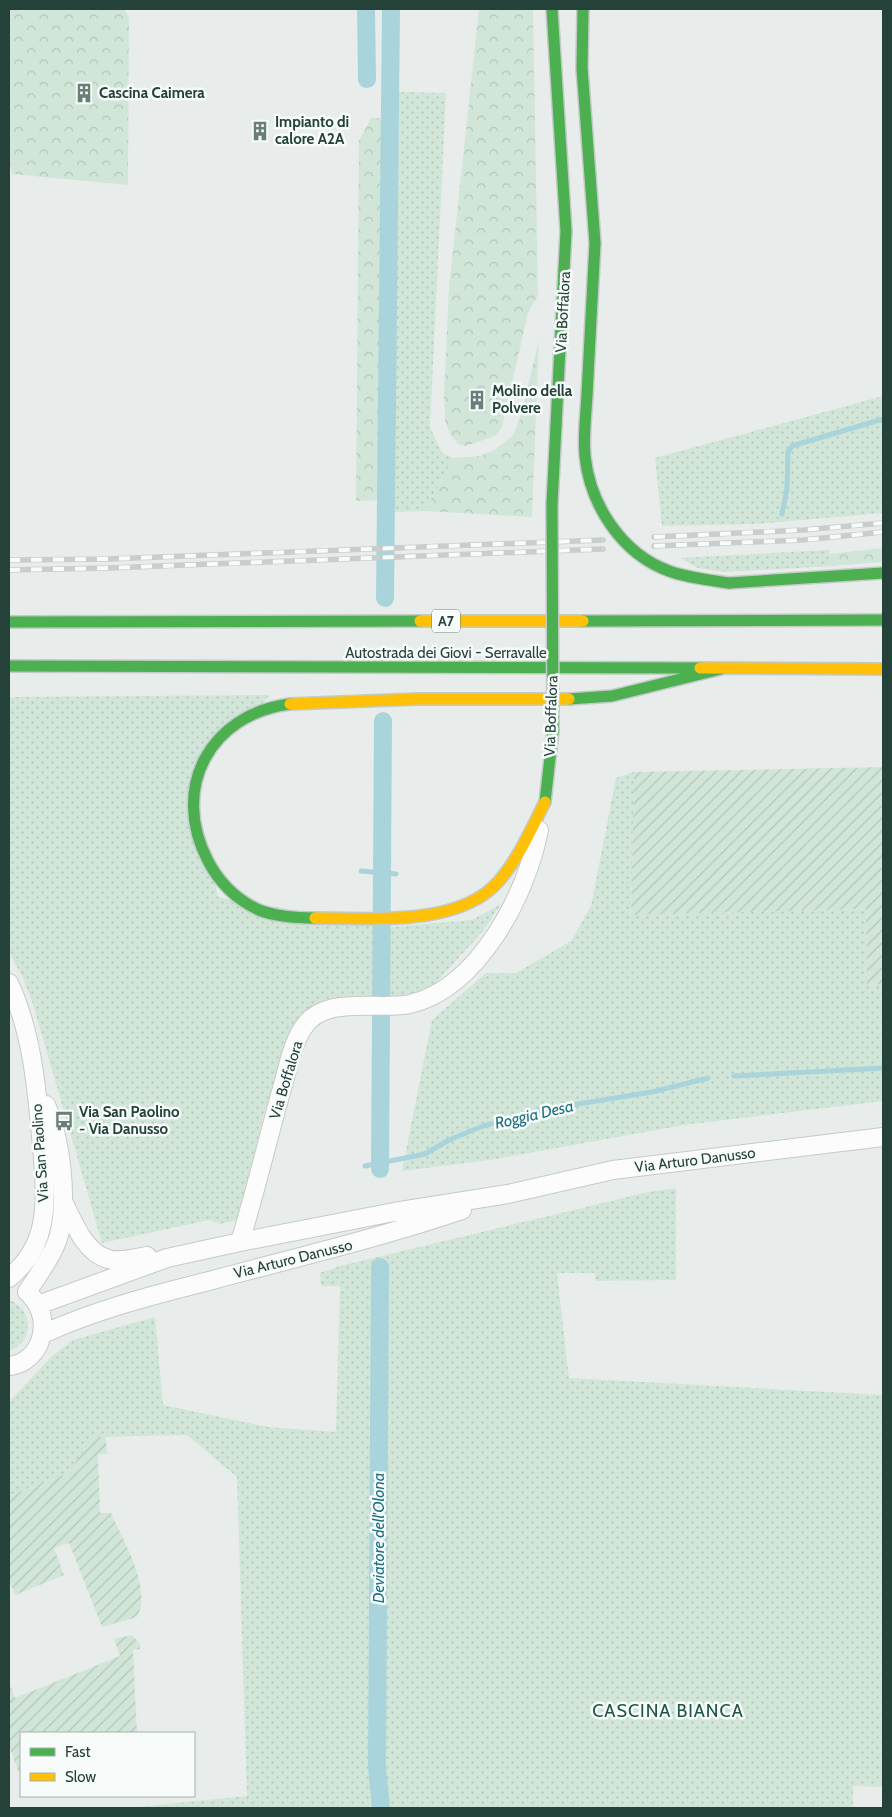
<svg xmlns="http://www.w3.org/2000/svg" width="892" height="1817" font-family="Cabin,sans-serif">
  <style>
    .grass { fill: url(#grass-dots) }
    .forest { fill: url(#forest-crowns) }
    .garden { fill: url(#garden-furrows) }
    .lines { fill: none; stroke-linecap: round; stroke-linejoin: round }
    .stream { stroke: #a9d4db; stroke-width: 5 }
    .canal { stroke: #a9d4db; stroke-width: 18 }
    .street-casing { stroke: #c5cac8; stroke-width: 20 }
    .fast-casing { stroke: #c3cbc8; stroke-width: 14 }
    .slow-casing { stroke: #c3cbc8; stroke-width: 14 }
    .street { stroke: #fcfcfc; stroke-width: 18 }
    .fast { stroke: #4caf50; stroke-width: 11 }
    .slow { stroke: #ffc107; stroke-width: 11 }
    .rail-casing { stroke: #c9cdcc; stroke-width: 5.5 }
    .rail { stroke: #f7fbf9; stroke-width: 4; stroke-dasharray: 11; stroke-linecap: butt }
    .fast-bridge-casing { stroke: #c3cbc8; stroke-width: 14; stroke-linecap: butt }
    .fast-bridge { stroke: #4caf50; stroke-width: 11 }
    .labels { text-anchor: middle; stroke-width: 5; stroke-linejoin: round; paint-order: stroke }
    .shield { fill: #f7fbf9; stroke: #637a73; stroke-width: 1 }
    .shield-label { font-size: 14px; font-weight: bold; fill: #24423a }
    .poi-label { font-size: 15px; font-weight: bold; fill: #24423a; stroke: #f7fbf9; text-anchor: start }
    .street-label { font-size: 15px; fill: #24423a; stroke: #f7fbf9 }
    .water-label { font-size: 16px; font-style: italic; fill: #1c6f80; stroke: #f7fbf9 }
    .quarter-label { font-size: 18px; letter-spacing: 1px; fill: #1f5548; stroke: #f7fbf9 }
  </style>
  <defs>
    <pattern id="grass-dots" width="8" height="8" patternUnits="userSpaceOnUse" patternTransform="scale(1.25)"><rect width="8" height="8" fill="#d1e6d8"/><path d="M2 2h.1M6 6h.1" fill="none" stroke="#b3c6ba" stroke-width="1.8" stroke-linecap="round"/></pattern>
    <pattern id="forest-crowns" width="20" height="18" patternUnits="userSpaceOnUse" patternTransform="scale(1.25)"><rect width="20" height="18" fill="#d1e6d8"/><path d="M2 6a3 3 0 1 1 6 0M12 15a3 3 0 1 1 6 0" fill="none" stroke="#b3c6ba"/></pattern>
    <pattern id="garden-furrows" width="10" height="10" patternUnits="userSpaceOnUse" patternTransform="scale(1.25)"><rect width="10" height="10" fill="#d1e6d8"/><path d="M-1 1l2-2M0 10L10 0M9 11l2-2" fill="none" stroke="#b3c6ba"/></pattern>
  </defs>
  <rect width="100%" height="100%" fill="#e8edeb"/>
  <!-- grass -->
  <path class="grass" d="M 399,92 L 446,93 L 430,427 L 442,453 L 453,458 L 425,511 L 394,512 Z
    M 883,396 L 883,513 L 756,524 L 662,526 L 655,458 Z
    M 829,550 L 832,566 L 725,572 L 698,568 L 680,558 Z
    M 270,695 L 191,775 L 218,897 L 390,927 L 472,920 L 501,904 L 484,930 L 431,988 L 406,996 L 333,999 L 312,1009 L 294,1028 L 263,1117 L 241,1219 L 220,1224 L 209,1220 L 102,1243 L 33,1004 L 22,976 L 9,953 L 9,697 Z
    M 634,772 L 631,915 L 866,909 L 867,985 L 883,984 L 883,1101 L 684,1125 L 496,1159 L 402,1171 L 432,1020 L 486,973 L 516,973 L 571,941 L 591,906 L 616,778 Z
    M 676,1188 L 676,1280 L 595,1281 L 595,1273 L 557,1273 L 569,1378 L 883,1395 L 883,1787 L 853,1786 L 853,1808 L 127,1808 L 247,1796 L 237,1477 L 187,1435 L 95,1437 L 66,1474 L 9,1496 L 9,1402 L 52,1356 L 73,1340 L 155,1317 L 163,1405 L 268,1427 L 336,1432 L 340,1286 L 321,1286 L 320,1273 L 340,1266 L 648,1192 Z
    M 9,1300 C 34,1308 34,1343 9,1351 Z"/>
  <!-- forest -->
  <path class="forest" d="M 9,9 L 124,9 L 129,17 L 128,185 L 12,174 L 9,161 Z
    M 479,9 L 533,9 L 538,295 L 528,313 L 502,427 L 495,436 L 466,446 L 458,444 L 450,434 L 445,420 L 444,394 L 449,287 Z
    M 371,118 L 384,118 L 381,500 L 356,501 L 359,141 Z
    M 539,339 L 532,517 L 425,511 L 453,458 L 480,456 L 496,449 L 513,435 L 521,416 Z
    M 883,548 L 883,562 L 832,566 L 830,554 Z"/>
  <!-- garden -->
  <path class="garden" d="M 883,767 L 883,984 L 867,985 L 866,909 L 631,915 L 634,772 Z
    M 95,1437 L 106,1437 L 107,1454 L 98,1454 L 100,1513 L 111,1513 C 122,1539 153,1588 137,1617 L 102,1627 L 69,1543 L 54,1548 L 64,1575 L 15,1595 L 9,1580 L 9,1496 L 66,1474 Z
    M 132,1635 L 140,1644 L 140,1649 L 133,1650 L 137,1733 L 21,1733 L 21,1779 L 9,1746 L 9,1682 L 15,1698 L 120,1656 L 114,1639 Z"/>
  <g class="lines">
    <!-- stream -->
    <path class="stream" d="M 782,514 L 787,489 L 788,452 L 792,446 L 883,419
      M 361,871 L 396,874
      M 734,1076 L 883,1068
      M 365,1166 L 425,1154 L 449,1140 L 483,1126 L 541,1110 L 652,1092 L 708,1078"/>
    <!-- canal -->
    <path class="canal" d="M 366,9 L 367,79
      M 385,598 L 391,9
      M 380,1169 L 383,721
      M 380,1267 L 377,1767 L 381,1808"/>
    <defs>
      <path id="street" d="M 9,983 C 33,1034 37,1092 42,1147 C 44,1173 47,1198 42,1224 C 38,1245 26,1264 9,1278
        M 63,1201 C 73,1221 84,1252 108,1259 C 120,1263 135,1258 147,1256
        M 240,1242 C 255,1193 267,1142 281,1092 C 287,1072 291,1046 303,1028 C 324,994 378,1011 410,1004 C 479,988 527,893 539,830
        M 27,1292 C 38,1275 54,1254 59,1235 C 68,1199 61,1139 46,1105
        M 38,1305 L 167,1258 L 240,1242 L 394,1212 L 508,1194 L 613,1170 L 883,1137
        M 43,1334 C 95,1310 153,1295 209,1281 C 294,1258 379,1238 462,1210
        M 9,1366 C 43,1362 53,1319 31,1296"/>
      <path id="fast" d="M 552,9 L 566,231 L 552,504
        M 583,9 L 582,68 L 595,243 L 587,395
        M 729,583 L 883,573
        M 583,621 L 883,620
        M 9,622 L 420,621
        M 9,666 L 700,668
        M 569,699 L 612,696 L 721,669
        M 290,704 C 210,714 170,788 208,861 C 219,882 237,900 259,910 C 277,917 296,918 315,918
        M 545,802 L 553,731"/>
      <path id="slow" d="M 420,621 L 583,621
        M 700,668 L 883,669
        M 290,704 L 418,699 L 569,699
        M 315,918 C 372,918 459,927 499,881 C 519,858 531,829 545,802"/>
    </defs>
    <!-- street casing -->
    <use href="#street" class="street-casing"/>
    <!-- fast casing -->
    <use href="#fast" class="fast-casing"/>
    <!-- slow casing -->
    <use href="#slow" class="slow-casing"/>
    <!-- street -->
    <use href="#street" class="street"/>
    <!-- fast -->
    <use href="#fast" class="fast"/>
    <!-- slow -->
    <use href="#slow" class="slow"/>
    <defs>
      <path id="rail" d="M 654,537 L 803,530 L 883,523
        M 654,546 L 803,540 L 883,532
        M 9,560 L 109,559 L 603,540
        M 9,570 L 109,568 L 603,549"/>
    </defs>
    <!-- rail casing -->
    <use href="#rail" class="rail-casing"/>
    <!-- rail -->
    <use href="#rail" class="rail"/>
    <defs>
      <path id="fast-bridge" d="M 587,395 C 586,415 583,436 585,456 C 590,505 622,554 669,571 C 688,578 709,580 729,583
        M 552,504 L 553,731"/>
    </defs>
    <!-- fast-bridge casing -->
    <use href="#fast-bridge" class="fast-bridge-casing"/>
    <!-- fast-bridge -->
    <use href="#fast-bridge" class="fast-bridge"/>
  </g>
  <!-- icons -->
  <defs>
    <symbol id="building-bare" viewBox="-9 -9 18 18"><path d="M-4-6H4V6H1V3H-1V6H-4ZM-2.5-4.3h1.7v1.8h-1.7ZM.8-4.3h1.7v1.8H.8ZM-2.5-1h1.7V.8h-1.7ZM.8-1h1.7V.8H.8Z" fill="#697e78" stroke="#f7fbf9" stroke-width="2.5" paint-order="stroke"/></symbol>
    <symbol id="bus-bare" viewBox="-9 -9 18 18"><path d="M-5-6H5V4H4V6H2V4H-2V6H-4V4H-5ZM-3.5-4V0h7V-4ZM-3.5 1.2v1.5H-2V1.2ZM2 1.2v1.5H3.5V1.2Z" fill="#697e78" stroke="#f7fbf9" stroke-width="2.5" paint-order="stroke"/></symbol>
  </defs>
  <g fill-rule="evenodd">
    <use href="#building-bare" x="70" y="79" width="28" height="28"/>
    <use href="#building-bare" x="246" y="117" width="28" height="28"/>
    <use href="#building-bare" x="463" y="386" width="28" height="28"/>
    <use href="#bus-bare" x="50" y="1107" width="28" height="28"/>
  </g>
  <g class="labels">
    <!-- shield labels -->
    <rect class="shield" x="432" y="609.5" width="28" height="23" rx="4"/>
    <g class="shield-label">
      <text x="446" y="626">A7</text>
    </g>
    <!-- poi labels -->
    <g class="poi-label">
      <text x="99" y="98">Cascina Caimera</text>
      <text x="275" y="127">Impianto di<tspan x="275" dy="17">calore A2A</tspan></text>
      <text x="492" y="396">Molino della<tspan x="492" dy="17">Polvere</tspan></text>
      <text x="79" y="1117">Via San Paolino<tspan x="79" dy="17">- Via Danusso</tspan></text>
    </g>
    <!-- street labels -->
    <g class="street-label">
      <text transform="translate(563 312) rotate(-87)" y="5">Via Boffalora</text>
      <text x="446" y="658">Autostrada dei Giovi - Serravalle</text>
      <text transform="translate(551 716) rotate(-88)" y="5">Via Boffalora</text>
      <text transform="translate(286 1080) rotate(-73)" y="5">Via Boffalora</text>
      <text transform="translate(40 1153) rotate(-94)" y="5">Via San Paolino</text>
      <text transform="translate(695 1160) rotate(-7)" y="5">Via Arturo Danusso</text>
      <text transform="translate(293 1259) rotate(-14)" y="5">Via Arturo Danusso</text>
    </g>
    <!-- water labels -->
    <g class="water-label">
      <text transform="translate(534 1114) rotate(-13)" y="6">Roggia Desa</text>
      <text transform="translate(378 1538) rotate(-90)" y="6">Deviatore dell'Olona</text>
    </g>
    <!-- quarter labels -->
    <g class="quarter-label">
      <text x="668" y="1717">CASCINA BIANCA</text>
    </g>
  </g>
  <!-- border -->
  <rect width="892" height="1817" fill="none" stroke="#24423a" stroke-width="20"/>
  <!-- legend -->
  <rect x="20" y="1732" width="175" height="65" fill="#f7fbf9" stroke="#a3b1ad"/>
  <rect x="30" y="1748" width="25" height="8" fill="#4caf50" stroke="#a3b1ad"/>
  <text x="65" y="1757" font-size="15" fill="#24423a">Fast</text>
  <rect x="30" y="1773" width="25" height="8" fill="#ffc107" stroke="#a3b1ad"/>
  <text x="65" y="1782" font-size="15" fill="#24423a">Slow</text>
</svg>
